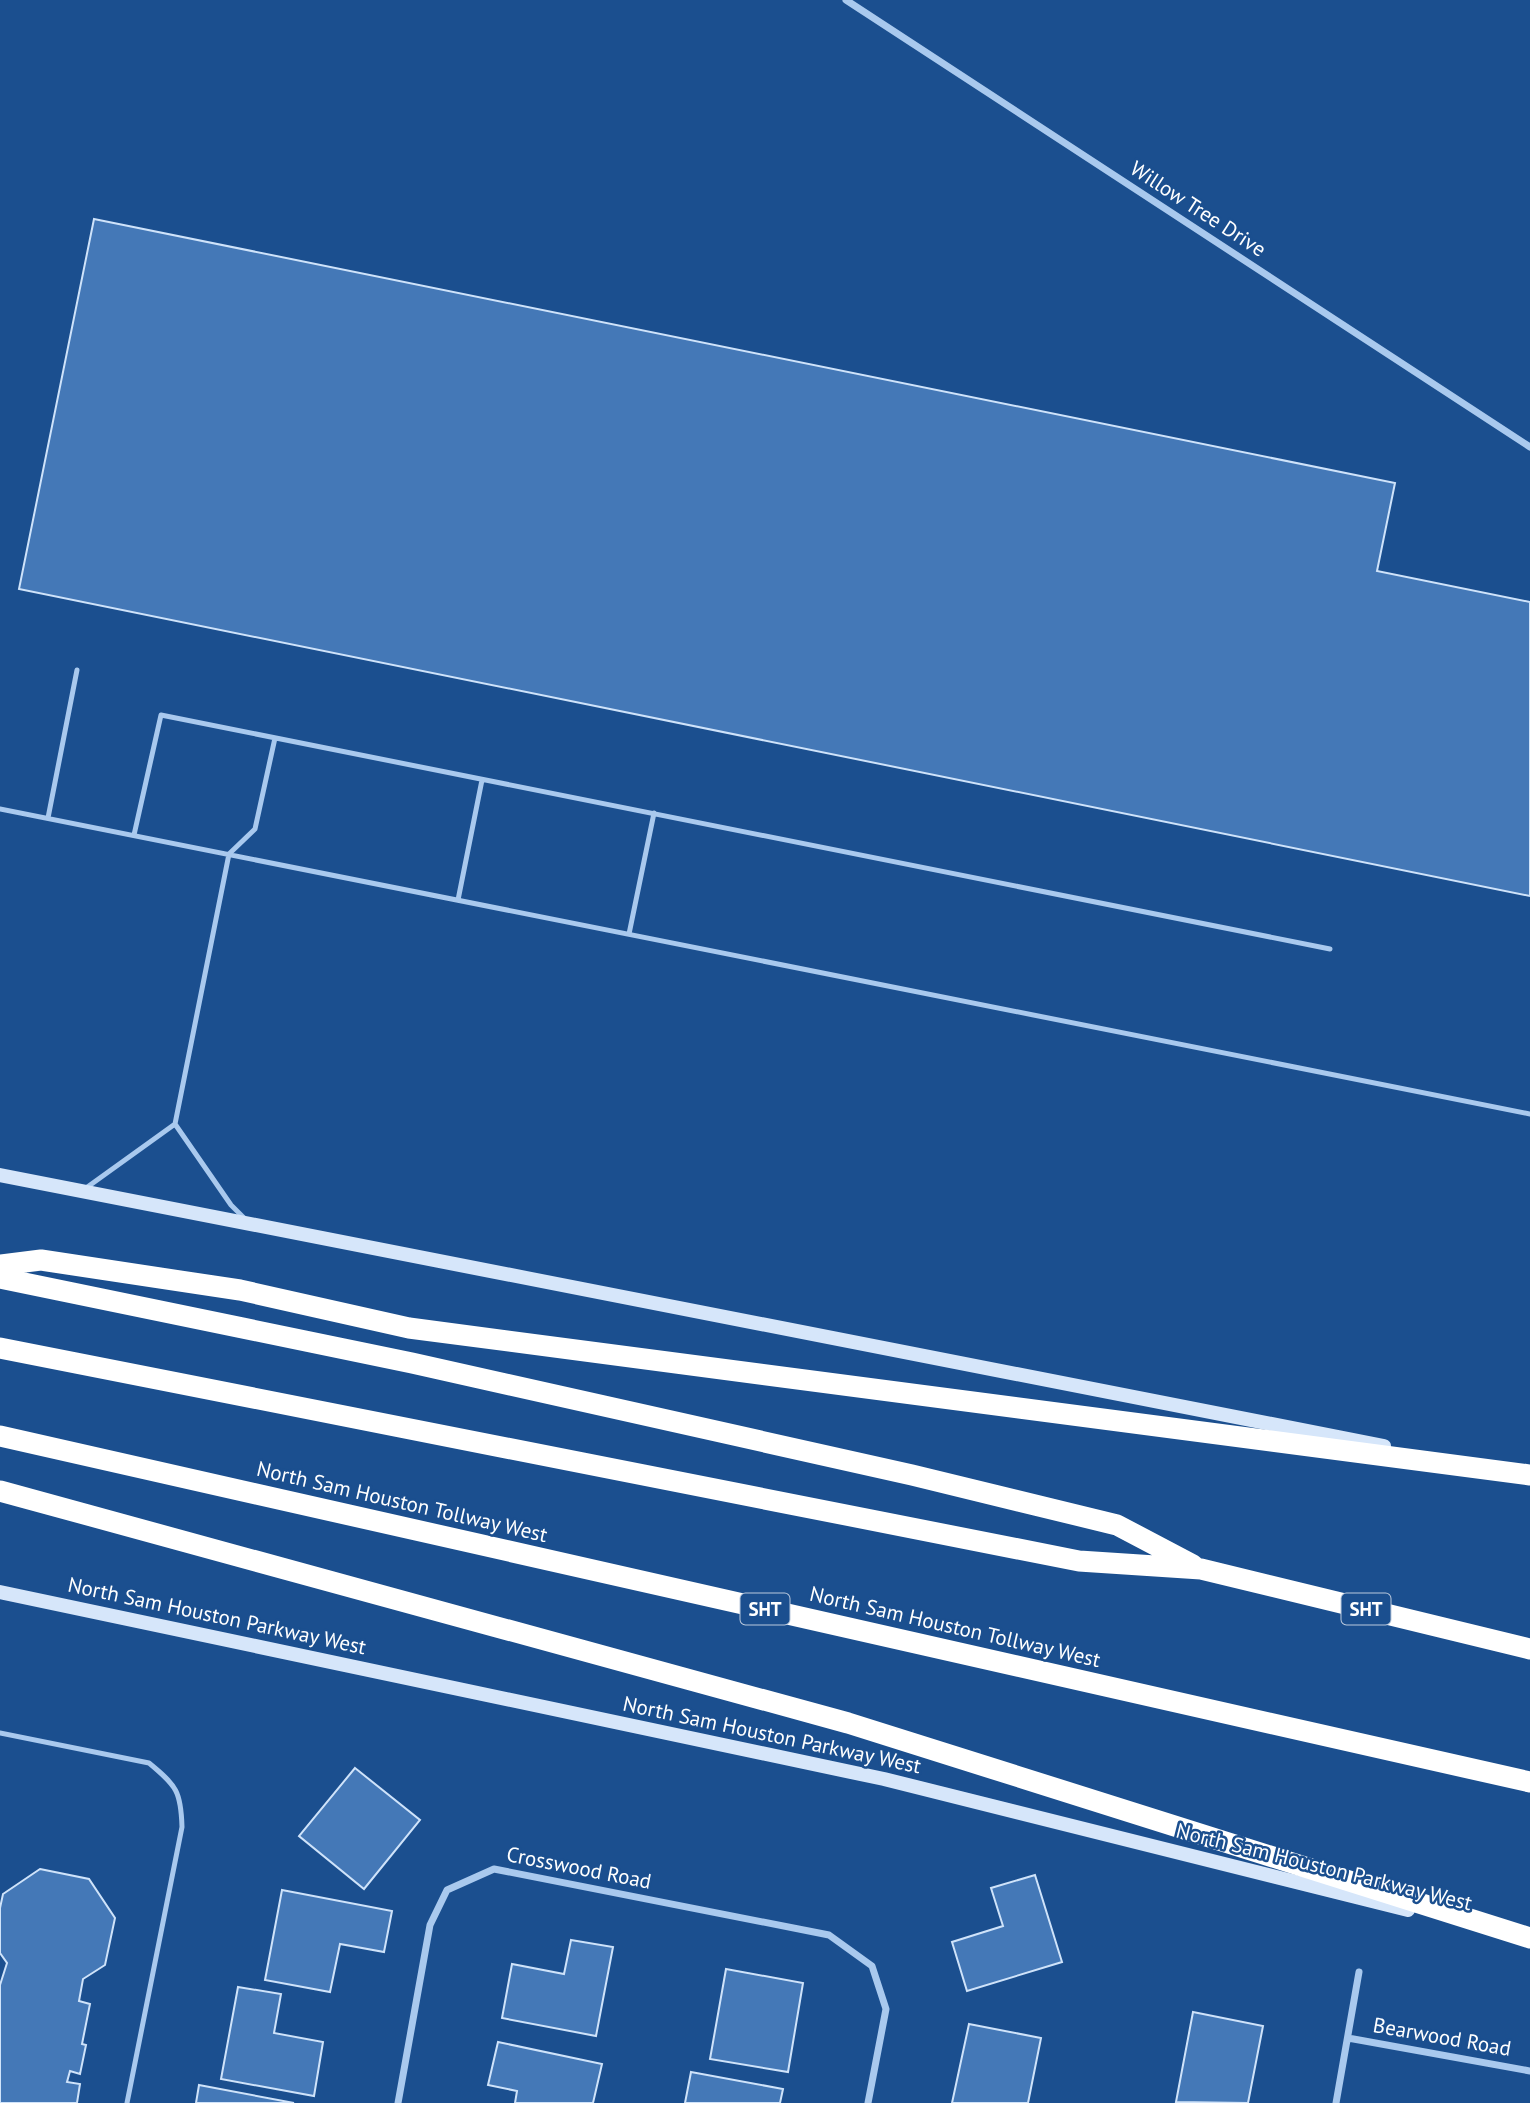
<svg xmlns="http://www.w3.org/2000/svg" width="1530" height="2103" font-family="'PT Sans',sans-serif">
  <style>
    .building { fill: #4478b7; stroke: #cfe3fa; stroke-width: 2 }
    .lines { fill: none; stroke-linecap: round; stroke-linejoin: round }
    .service { stroke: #a9c9ee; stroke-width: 5 }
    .minor { stroke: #a9c9ee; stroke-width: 7 }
    .secondary { stroke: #d6e6fa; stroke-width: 14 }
    .motorway { stroke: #fff; stroke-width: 21 }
    .labels { text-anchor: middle; stroke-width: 5; stroke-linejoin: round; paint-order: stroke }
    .shield { fill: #1b4f8f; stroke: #bbcadd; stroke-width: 2 }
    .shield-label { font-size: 19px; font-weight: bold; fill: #fff }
    .street-label { font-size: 21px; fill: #fff; stroke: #1b4f8f }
  </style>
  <rect width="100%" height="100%" fill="#1b4f8f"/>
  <!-- building -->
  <path class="building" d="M 94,219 L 1395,483 L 1377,571 L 1530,602 L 1530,896 L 19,589 Z
    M 355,1768 L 420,1820 L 364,1889 L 299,1836 Z
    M 40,1869 L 89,1879 L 115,1918 L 105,1965 L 83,1979 L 79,2001 L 90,2004 L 82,2044 L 86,2045 L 80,2074 L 70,2071 L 67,2082 L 80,2084 L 77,2103 L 0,2103 L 0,1985 L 7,1963 L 0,1953 L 0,1908 L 3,1894 Z
    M 1035,1875 L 1062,1962 L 967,1991 L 952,1942 L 1003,1926 L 991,1888 Z
    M 282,1890 L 392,1911 L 384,1952 L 340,1944 L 330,1992 L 265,1980 Z
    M 571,1940 L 613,1947 L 596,2036 L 502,2018 L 512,1964 L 564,1974 Z
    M 726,1969 L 803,1983 L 788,2072 L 710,2059 Z
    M 238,1987 L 281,1994 L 274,2033 L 323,2042 L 314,2096 L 221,2079 Z
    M 1193,2012 L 1263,2026 L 1248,2103 L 1176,2102 Z
    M 969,2024 L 1041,2038 L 1028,2103 L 952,2103 Z
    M 498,2042 L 602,2064 L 593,2103 L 515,2103 L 517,2091 L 488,2085 Z
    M 691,2072 L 783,2089 L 780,2103 L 685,2103 Z
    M 199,2085 L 294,2103 L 196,2103 Z"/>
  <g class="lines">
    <!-- service -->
    <path class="service" d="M 0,809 L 1530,1114
      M 48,818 L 77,670
      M 134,835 L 161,715 L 1330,949
      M 458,900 L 482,780
      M 629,934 L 654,813
      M 175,1124 L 229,854 L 255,829 L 275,738
      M 86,1188 L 175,1124 L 231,1205 L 245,1219
      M 0,1733 L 149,1763 C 177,1786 181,1792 182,1827 L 127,2103"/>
    <!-- minor -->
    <path class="minor" d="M 846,0 L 1530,447
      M 1348,2038 L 1530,2071
      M 398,2103 L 430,1925 L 447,1890 L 494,1869 L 829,1935 L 872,1966 L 886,2009 L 868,2103
      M 1336,2103 L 1359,1972"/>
    <!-- secondary -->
    <path class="secondary" d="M 0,1175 L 1384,1446
      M 0,1592 L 884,1779 L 1408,1910"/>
    <!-- motorway -->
    <path class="motorway" d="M 0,1265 L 41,1260 L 240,1290 L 409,1328 L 1530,1475
      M 0,1278 L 412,1363 L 912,1475 L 1117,1525 L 1193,1565
      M 0,1348 L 1079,1561 L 1201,1569 L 1530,1649
      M 0,1436 L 1530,1782
      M 0,1491 L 848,1723 L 1530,1938"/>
  </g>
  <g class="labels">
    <!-- shield labels -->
    <g class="shield">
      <rect x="740.5" y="1593.5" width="49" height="31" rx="5"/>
      <rect x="1341.5" y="1593.5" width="49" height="31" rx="5"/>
    </g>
    <g class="shield-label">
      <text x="765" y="1616">SHT</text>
      <text x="1366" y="1616">SHT</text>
    </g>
    <!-- street labels -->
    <g class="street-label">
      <text transform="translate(1198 209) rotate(33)" y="7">Willow Tree Drive</text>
      <text transform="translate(402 1502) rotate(13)" y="7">North Sam Houston Tollway West</text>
      <text transform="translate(217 1616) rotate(12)" y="7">North Sam Houston Parkway West</text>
      <text transform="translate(955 1627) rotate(13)" y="7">North Sam Houston Tollway West</text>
      <text transform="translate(772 1735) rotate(12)" y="7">North Sam Houston Parkway West</text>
      <text transform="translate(1324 1867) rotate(14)" y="7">North Sam Houston Parkway West</text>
      <text transform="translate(579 1868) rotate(11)" y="7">Crosswood Road</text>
      <text transform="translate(1442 2037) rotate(10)" y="7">Bearwood Road</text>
    </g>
  </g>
</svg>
